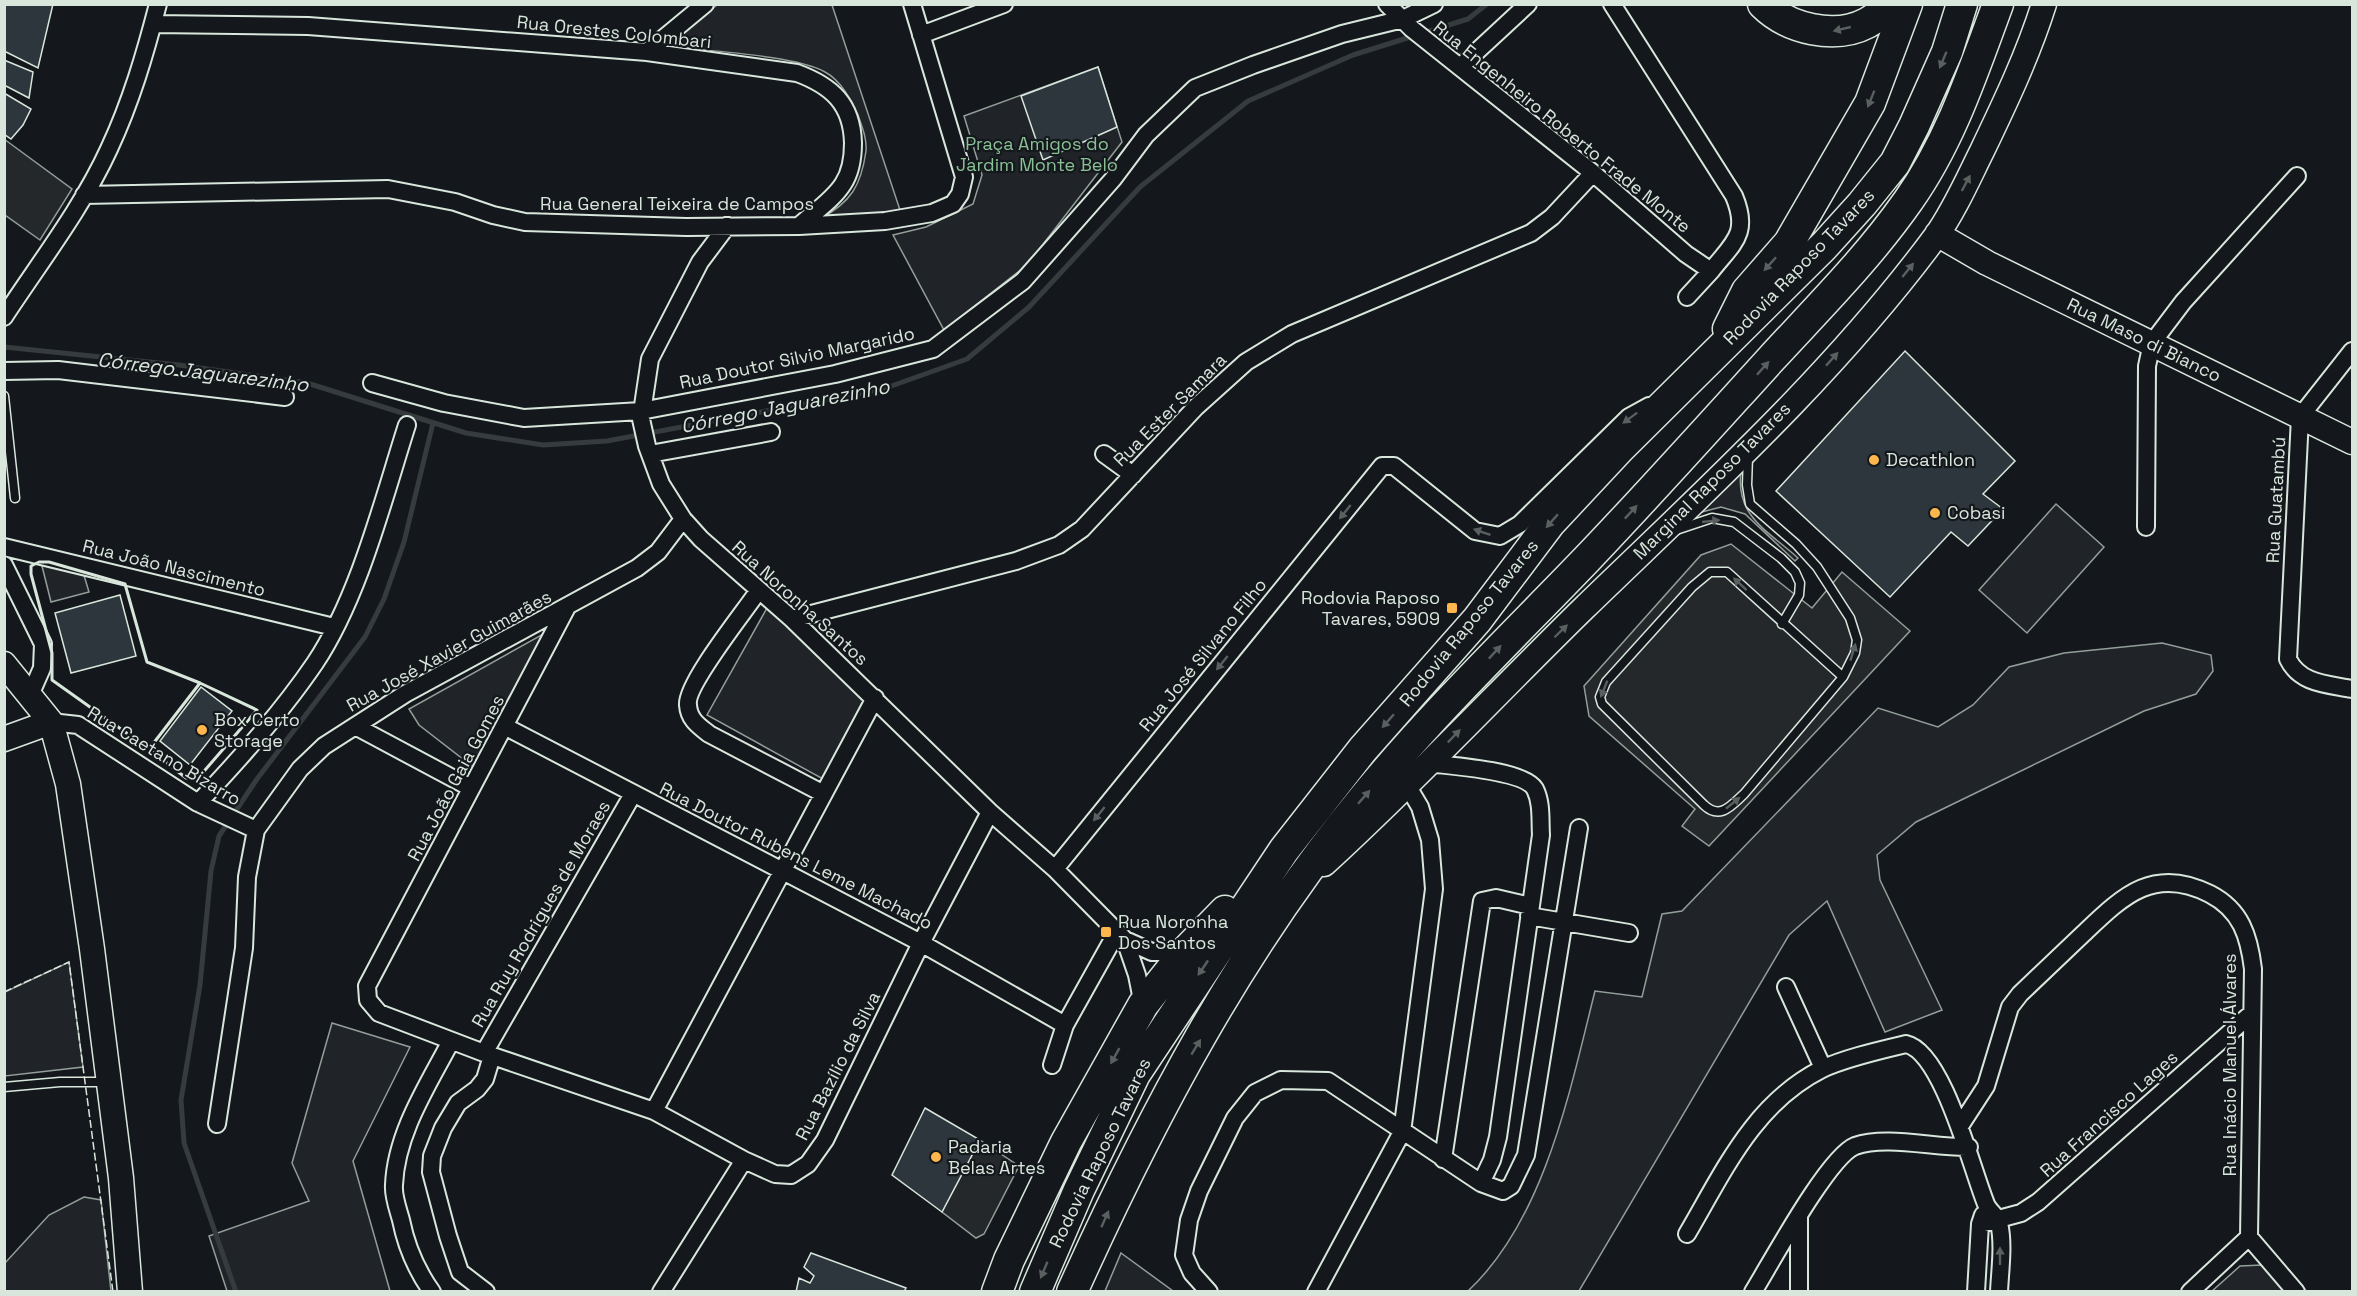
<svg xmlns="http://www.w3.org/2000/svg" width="2357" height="1296" font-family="'Space Grotesk',sans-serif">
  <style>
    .green { fill: #202428; stroke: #939e99; stroke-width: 1.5 }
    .parking { fill: #24282b; stroke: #939e99; stroke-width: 1.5 }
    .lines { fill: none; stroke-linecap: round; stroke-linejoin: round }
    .stream { stroke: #363b3e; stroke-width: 5 }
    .building { fill: #2c363c; stroke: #d8e6dc; stroke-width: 1.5 }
    .lane-casing { stroke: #d8e6dc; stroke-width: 11 }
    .street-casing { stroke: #d8e6dc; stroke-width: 20 }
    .secondary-casing { stroke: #d8e6dc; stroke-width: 27 }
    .highway-casing { stroke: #d8e6dc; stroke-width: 33 }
    .lane { stroke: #14181c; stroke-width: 8 }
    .street { stroke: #14181c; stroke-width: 16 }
    .secondary { stroke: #14181c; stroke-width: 24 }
    .highway { stroke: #14181c; stroke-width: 30 }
    .fence { stroke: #d8e6dc; stroke-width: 1.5; stroke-dasharray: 8 3; stroke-linecap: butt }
    .wall { stroke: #d8e6dc; stroke-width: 3 }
    .oneway { fill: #59605f }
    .poi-dot { fill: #ffb74d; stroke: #14181c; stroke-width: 2 }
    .labels { text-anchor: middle; stroke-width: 4.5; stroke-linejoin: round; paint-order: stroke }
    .street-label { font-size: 18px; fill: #d8e6dc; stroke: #14181c }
    .park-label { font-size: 18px; fill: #8ac095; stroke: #14181c }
    .poi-label { font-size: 18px; fill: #d8e6dc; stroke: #14181c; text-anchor: start }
    .water-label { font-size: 20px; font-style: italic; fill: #d8e6dc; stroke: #14181c }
  </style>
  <rect width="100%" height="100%" fill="#14181c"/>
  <!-- green -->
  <path class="green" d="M 717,5 L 832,5 L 901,213 L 820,219 C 851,202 861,186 866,151 C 867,138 862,127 858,115 C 852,100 840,80 825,72 C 795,55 705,51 667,46 Z
    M 1098,67 L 1122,142 L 1027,265 L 944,330 L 893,235 L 926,227 L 973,204 L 982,175 L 964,116 Z
    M 1741,471 C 1735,516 1767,530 1798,558 L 1795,561 L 1745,514 L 1721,507 L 1698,513 Z
    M 2056,504 L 2104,547 L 2027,633 L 1979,590 Z
    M 41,562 L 83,572 L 89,592 L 51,602 Z
    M 767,608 L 865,697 L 823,779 L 707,715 Z
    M 545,633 L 477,770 L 419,725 L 409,709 Z
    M 2162,643 L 2211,655 L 2213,671 L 2196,694 L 2144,711 L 1916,822 L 1877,855 L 1880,880 L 1942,1010 L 1885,1032 L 1827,901 L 1789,935 L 1579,1291 L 1468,1291 C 1545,1219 1570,1090 1595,991 L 1642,997 L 1662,914 L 1682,911 L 1878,708 L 1938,727 L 1973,705 L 2009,667 L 2064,653 Z
    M 69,962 L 83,1067 L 5,1076 L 5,992 Z
    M 332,1023 L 410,1047 L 353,1161 L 390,1291 L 227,1291 L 209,1236 L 309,1201 L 292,1163 Z
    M 84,1197 L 101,1200 L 111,1291 L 5,1291 L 5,1263 L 49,1215 Z
    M 1121,1253 L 1173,1291 L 1105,1291 Z
    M 2262,1265 L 2286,1292 L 2211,1292 L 2240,1266 Z"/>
  <!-- parking -->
  <path class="parking" d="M 4,139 L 72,189 L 40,240 L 5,215 Z
    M 1731,544 L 1812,608 L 1842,572 L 1910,631 L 1709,846 L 1682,826 L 1695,809 L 1589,716 L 1584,686 L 1701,555 Z
    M 980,1140 L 1019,1166 L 984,1234 L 976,1238 L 942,1212 Z"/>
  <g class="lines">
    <!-- stream -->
    <path class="stream" d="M 4,347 L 179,365 L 307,383 L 466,433 L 543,445 L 607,441 L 883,389 L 967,359 L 1029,307 L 1140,187 L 1248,101 L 1353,55 L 1468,19 L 1487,4
      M 236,1292 L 184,1143 L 181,1100 L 200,985 L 211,871 L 219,836 L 257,779 L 365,637 L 384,599 L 404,542 L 433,423"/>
  </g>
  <!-- building -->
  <path class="building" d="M 4,4 L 53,4 L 38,68 L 4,51 Z
    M 4,60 L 33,72 L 29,98 L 4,85 Z
    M 1098,67 L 1117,127 L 1043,160 L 1021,96 Z
    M 4,93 L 31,109 L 23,125 L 11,139 L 4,134 Z
    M 1905,351 L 2015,461 L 1983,494 L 2003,509 L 1968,546 L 1951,532 L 1890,597 L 1776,491 Z
    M 120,595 L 136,656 L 71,673 L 55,613 Z
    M 201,687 L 232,711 L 190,765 L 160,741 Z
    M 925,1108 L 980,1140 L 942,1212 L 892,1175 Z
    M 811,1253 L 906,1288 L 904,1292 L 796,1292 L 799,1278 L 810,1283 L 814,1276 L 804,1267 Z"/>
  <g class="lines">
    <defs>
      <path id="lane" d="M 4,396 L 15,498
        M 1748,456 L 1747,485 L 1750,504 L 1796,544 L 1817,567 L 1850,618 L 1857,640 L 1855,653 L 1843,677 L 1744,794 C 1731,806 1720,820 1704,805 L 1602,704 L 1600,697 L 1606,682 L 1692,587 L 1710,572 L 1727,572 L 1843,677
        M 1676,530 L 1712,518 L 1734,522 L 1781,558 L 1795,572 L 1800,583 L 1799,595 L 1782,624
        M 4,1087 L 60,1082 L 106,1082"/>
      <path id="street" d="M 1387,4 L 1412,29 L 1593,173 L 1686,254 L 1711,271 C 1733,243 1750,234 1734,196 L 1612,4
        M 153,24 L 308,26 L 647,52 L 797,73 C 832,86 852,104 853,143 C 853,157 851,172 843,184 C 833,200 813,213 799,226
        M 921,35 L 1004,4
        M 647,52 L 705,4
        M 1460,67 L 1528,4
        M 84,195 L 388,189 L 455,202 L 493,215 L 525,222 L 686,227 L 799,226 L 885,221 L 932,213 L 953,204 L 960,194 L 964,177 L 912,4
        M 727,226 L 700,262 L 650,359 L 641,419 L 647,446 L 661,484 L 683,519 L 701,539 L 792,619 L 990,812 L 1055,869 L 1125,940 L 1152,952 L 1185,952
        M 1687,297 L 1711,271
        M 4,317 C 40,262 82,208 109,149 C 131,102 145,54 158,4
        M 2352,351 L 2300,417 L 2288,659 C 2300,684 2327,684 2352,689
        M 4,371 L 58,370 L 285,397
        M 372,383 L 444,403 L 524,418 L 641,411 L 835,374 L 933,349 L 1023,281 L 1113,179 L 1146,135 L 1195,88 L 1253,65 L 1342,34 L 1403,19 L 1434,4
        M 650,454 L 771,432
        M 1104,454 L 1133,475
        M 2146,527 L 2147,366 L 2152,343 L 2183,302 L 2297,176
        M 4,547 L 334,627
        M 4,565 L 43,644 L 42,668 L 31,693
        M 759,590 C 745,611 685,685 688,705 C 689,720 699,726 709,734 L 822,793
        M 567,607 L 367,986 L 368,1000 L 379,1013 L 484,1053 L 654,1111 L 744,1160 L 775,1174 L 791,1175 L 808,1164 L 825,1140 L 921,943 L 990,812
        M 792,619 L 1016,561 L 1059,545 L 1082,529 L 1196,407 L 1246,362 L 1292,334 L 1531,233 L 1552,217 L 1593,173
        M 51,722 L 78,725 L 198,803 L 256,830
        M 355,726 L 471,788
        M 506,727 L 921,943 L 1065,1025
        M 198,803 C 240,759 281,713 315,663 C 359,597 383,500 407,425
        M 1055,869 L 1382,466 L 1394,466 L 1475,531 L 1500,536 L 1520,524 L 1629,417 L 1649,406
        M 1529,916 L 1629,933
        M 1125,940 L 1137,975 L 1143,1005
        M 1786,987 L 1823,1068
        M 484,1053 L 633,794
        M 1052,1065 L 1065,1025 L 1117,932
        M 654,1111 L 875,698
        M 217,1124 L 244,948 L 247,877 L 256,830 L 300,769 L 324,746 L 405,694 L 637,568 L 658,552 L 683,519
        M 1960,1126 L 1986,1086 L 2010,1007 L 2020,994 C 2041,974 2062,954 2083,934 C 2122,897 2153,865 2210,894 C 2241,910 2249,936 2253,969 L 2249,1237 L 2296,1292
        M 1443,1159 L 1482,901 L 1496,898 L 1530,906
        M 1481,1183 L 1503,1191 L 1511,1186 L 1526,1155 L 1579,828
        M 1980,1224 L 2021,1213 L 2038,1202 L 2252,1013
        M 1687,1234 C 1724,1171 1754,1103 1822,1069 C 1845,1058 1881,1050 1906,1044 C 1943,1052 1972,1170 1986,1204 C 1989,1211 1997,1216 1999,1223 C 2004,1244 2000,1270 1999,1292
        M 432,1292 C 417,1271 406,1245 401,1220 C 398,1209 393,1196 394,1185 C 396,1133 428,1085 451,1041
        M 486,1292 L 460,1272 L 448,1236 L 431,1172 L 432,1156 L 443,1128 L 458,1103 L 477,1089 L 485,1079 L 492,1056
        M 661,1292 L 744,1160
        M 1209,1292 L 1192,1273 L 1184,1255 L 1189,1220 L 1199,1191 L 1235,1118 L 1255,1093 L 1281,1080 L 1328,1081 L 1481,1183 L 1492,1160 L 1498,1137 L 1541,835 C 1540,820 1542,803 1535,789 C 1524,770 1450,766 1428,763
        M 1316,1292 L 1402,1132 L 1434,889 L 1430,840 L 1420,807 L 1407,785
        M 1753,1292 C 1771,1263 1828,1157 1855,1146 C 1886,1135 1935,1148 1969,1147
        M 1799,1292 L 1799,1217
        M 1976,1292 L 1980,1224 L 1983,1215
        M 2190,1292 L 2249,1237"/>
      <path id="secondary" d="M 1937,234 L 1987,263 L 2352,442
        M 4,664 L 51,722 L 68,784 L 92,949 L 121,1178 L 130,1292
        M 4,739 L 51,722
        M 1324,864 C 1414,782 1497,693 1584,608 C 1706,490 1835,373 1936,236 C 1954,211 1968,179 1982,151 C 2005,103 2028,55 2044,4"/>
      <path id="highway" d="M 1763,4 C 1788,29 1835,40 1867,23 C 1876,18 1885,11 1894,4
        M 1728,329 L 1747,291 L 1789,243 L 1870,103 L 1907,4
        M 997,1292 L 1009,1260 L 1066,1142 L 1143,1005 L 1185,952 L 1225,911
        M 1035,1292 L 1079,1190 L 1135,1074 L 1284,850 L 1363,749 L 1477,620 L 1550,523 L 1621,447 L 1824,246 L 1862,204 L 1895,163 L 1914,126 L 1947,52 L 1962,4
        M 1072,1292 C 1150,1119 1240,948 1361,801 C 1430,716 1510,639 1586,560 C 1649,494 1710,426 1771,359 C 1818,308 1868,258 1908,201 C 1950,142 1973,72 1998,4"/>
    </defs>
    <!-- lane casing -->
    <use href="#lane" class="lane-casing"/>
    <!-- street casing -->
    <use href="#street" class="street-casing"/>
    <!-- secondary casing -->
    <use href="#secondary" class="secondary-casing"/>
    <!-- highway casing -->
    <use href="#highway" class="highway-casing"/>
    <!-- lane -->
    <use href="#lane" class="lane"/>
    <!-- street -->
    <use href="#street" class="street"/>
    <!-- secondary -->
    <use href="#secondary" class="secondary"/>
    <!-- highway -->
    <use href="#highway" class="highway"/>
    <!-- fence -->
    <path class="fence" d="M 4,992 L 69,962 L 113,1292"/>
    <!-- wall -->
    <path class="wall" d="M 39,562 L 49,562 L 125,584 L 147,662 L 200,683 L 149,749 L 52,680 L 52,653 L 31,574 L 31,566 Z
      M 200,683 L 257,710 L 199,777 L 186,778 L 149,749 Z"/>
  </g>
  <!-- one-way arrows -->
  <defs><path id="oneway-solid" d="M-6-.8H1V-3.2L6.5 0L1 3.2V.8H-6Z" transform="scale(1.5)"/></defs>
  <g class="oneway">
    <use href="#oneway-solid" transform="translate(1842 29) rotate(167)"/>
    <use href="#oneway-solid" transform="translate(1943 60) rotate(113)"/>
    <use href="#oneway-solid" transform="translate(1871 99) rotate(112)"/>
    <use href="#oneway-solid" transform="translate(1966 183) rotate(-62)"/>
    <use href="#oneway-solid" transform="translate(1770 264) rotate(132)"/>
    <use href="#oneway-solid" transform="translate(1908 270) rotate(-51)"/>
    <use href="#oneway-solid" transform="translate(1832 359) rotate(-48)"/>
    <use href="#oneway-solid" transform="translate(1763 368) rotate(-48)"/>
    <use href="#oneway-solid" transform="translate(1630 418) rotate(143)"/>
    <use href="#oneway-solid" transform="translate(1345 512) rotate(129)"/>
    <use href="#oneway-solid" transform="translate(1631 512) rotate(-47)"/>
    <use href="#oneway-solid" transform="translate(1552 521) rotate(131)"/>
    <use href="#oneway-solid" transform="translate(1711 521) rotate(-6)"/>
    <use href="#oneway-solid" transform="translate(1482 532) rotate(-161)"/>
    <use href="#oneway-solid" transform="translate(1740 584) rotate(-137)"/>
    <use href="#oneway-solid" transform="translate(1561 631) rotate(-44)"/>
    <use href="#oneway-solid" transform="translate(1495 652) rotate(-47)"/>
    <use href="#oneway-solid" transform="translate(1853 652) rotate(-73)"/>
    <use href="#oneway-solid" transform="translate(1222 663) rotate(129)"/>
    <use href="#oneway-solid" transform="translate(1604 689) rotate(112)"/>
    <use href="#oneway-solid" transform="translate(1388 721) rotate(131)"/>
    <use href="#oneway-solid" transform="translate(1454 736) rotate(-46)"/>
    <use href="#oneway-solid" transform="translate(1364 797) rotate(-49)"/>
    <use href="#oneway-solid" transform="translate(1733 803) rotate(-39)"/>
    <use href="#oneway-solid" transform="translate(1099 814) rotate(129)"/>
    <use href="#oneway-solid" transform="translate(1203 968) rotate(124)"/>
    <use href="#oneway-solid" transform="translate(1196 1047) rotate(-59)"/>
    <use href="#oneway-solid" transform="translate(1115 1056) rotate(119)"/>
    <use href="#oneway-solid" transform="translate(1105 1219) rotate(-66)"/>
    <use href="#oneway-solid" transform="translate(2000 1256) rotate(-90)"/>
    <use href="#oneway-solid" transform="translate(1044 1270) rotate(113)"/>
  </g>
  <!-- markers -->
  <g class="poi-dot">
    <circle cx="1874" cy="460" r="6"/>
    <circle cx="1935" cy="513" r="6"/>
    <rect x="1446" y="602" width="12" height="12" rx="3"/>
    <circle cx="202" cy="730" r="6"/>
    <rect x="1100" y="926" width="12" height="12" rx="3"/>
    <circle cx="936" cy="1157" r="6"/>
  </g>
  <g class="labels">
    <!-- street labels -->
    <g class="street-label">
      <text transform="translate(614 32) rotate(6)" y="6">Rua Orestes Colombari</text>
      <text transform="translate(1562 127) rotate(39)" y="6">Rua Engenheiro Roberto Frade Monte</text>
      <text x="677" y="210">Rua General Teixeira de Campos</text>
      <text transform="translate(1799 267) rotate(-46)" y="6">Rodovia Raposo Tavares</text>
      <text transform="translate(2144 340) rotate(26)" y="6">Rua Maso di Bianco</text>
      <text transform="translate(797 358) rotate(-12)" y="6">Rua Doutor Silvio Margarido</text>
      <text transform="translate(1170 410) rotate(-45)" y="6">Rua Ester Samara</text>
      <text transform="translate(1712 481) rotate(-45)" y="6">Marginal Raposo Tavares</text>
      <text transform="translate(2276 500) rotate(-87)" y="6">Rua Guatambú</text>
      <text transform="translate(174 568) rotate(14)" y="6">Rua João Nascimento</text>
      <text transform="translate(800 603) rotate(42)" y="6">Rua Noronha Santos</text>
      <text transform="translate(1469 623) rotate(-51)" y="6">Rodovia Raposo Tavares</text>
      <text transform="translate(449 651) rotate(-29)" y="6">Rua José Xavier Guimarães</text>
      <text transform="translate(1203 655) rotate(-51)" y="6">Rua José Silvano Filho</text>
      <text transform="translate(164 756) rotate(31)" y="6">Rua Caetano Bizarro</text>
      <text transform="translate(456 778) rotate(-62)" y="6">Rua João Gaia Gomes</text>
      <text transform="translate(796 856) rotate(27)" y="6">Rua Doutor Rubens Leme Machado</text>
      <text transform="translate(541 914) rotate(-60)" y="6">Rua Ruy Rodrigues de Moraes</text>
      <text transform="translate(2230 1065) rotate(-90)" y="6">Rua Inácio Manuel Álvares</text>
      <text transform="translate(838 1066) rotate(-63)" y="6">Rua Bazílio da Silva</text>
      <text transform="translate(2109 1114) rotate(-42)" y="6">Rua Francisco Lages</text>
      <text transform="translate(1100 1153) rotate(-64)" y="6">Rodovia Raposo Tavares</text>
    </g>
    <!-- park labels -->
    <g class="park-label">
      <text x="1037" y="150">Praça Amigos do<tspan x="1037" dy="21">Jardim Monte Belo</tspan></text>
    </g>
    <!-- poi labels -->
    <g class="poi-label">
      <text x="1886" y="466">Decathlon</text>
      <text x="1947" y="519">Cobasi</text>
      <text x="1440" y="604" text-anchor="end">Rodovia Raposo<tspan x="1440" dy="21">Tavares, 5909</tspan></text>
      <text x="214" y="726">Box Certo<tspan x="214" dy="21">Storage</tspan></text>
      <text x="1118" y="928">Rua Noronha<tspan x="1118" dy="21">Dos Santos</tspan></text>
      <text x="948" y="1153">Padaria<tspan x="948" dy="21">Belas Artes</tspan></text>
    </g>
    <!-- water labels -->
    <g class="water-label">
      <text transform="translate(203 372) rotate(7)" y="7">Córrego Jaguarezinho</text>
      <text transform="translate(785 406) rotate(-11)" y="7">Córrego Jaguarezinho</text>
    </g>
  </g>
  <!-- border -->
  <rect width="2357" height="1296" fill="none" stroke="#d8e6dc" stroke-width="12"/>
</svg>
